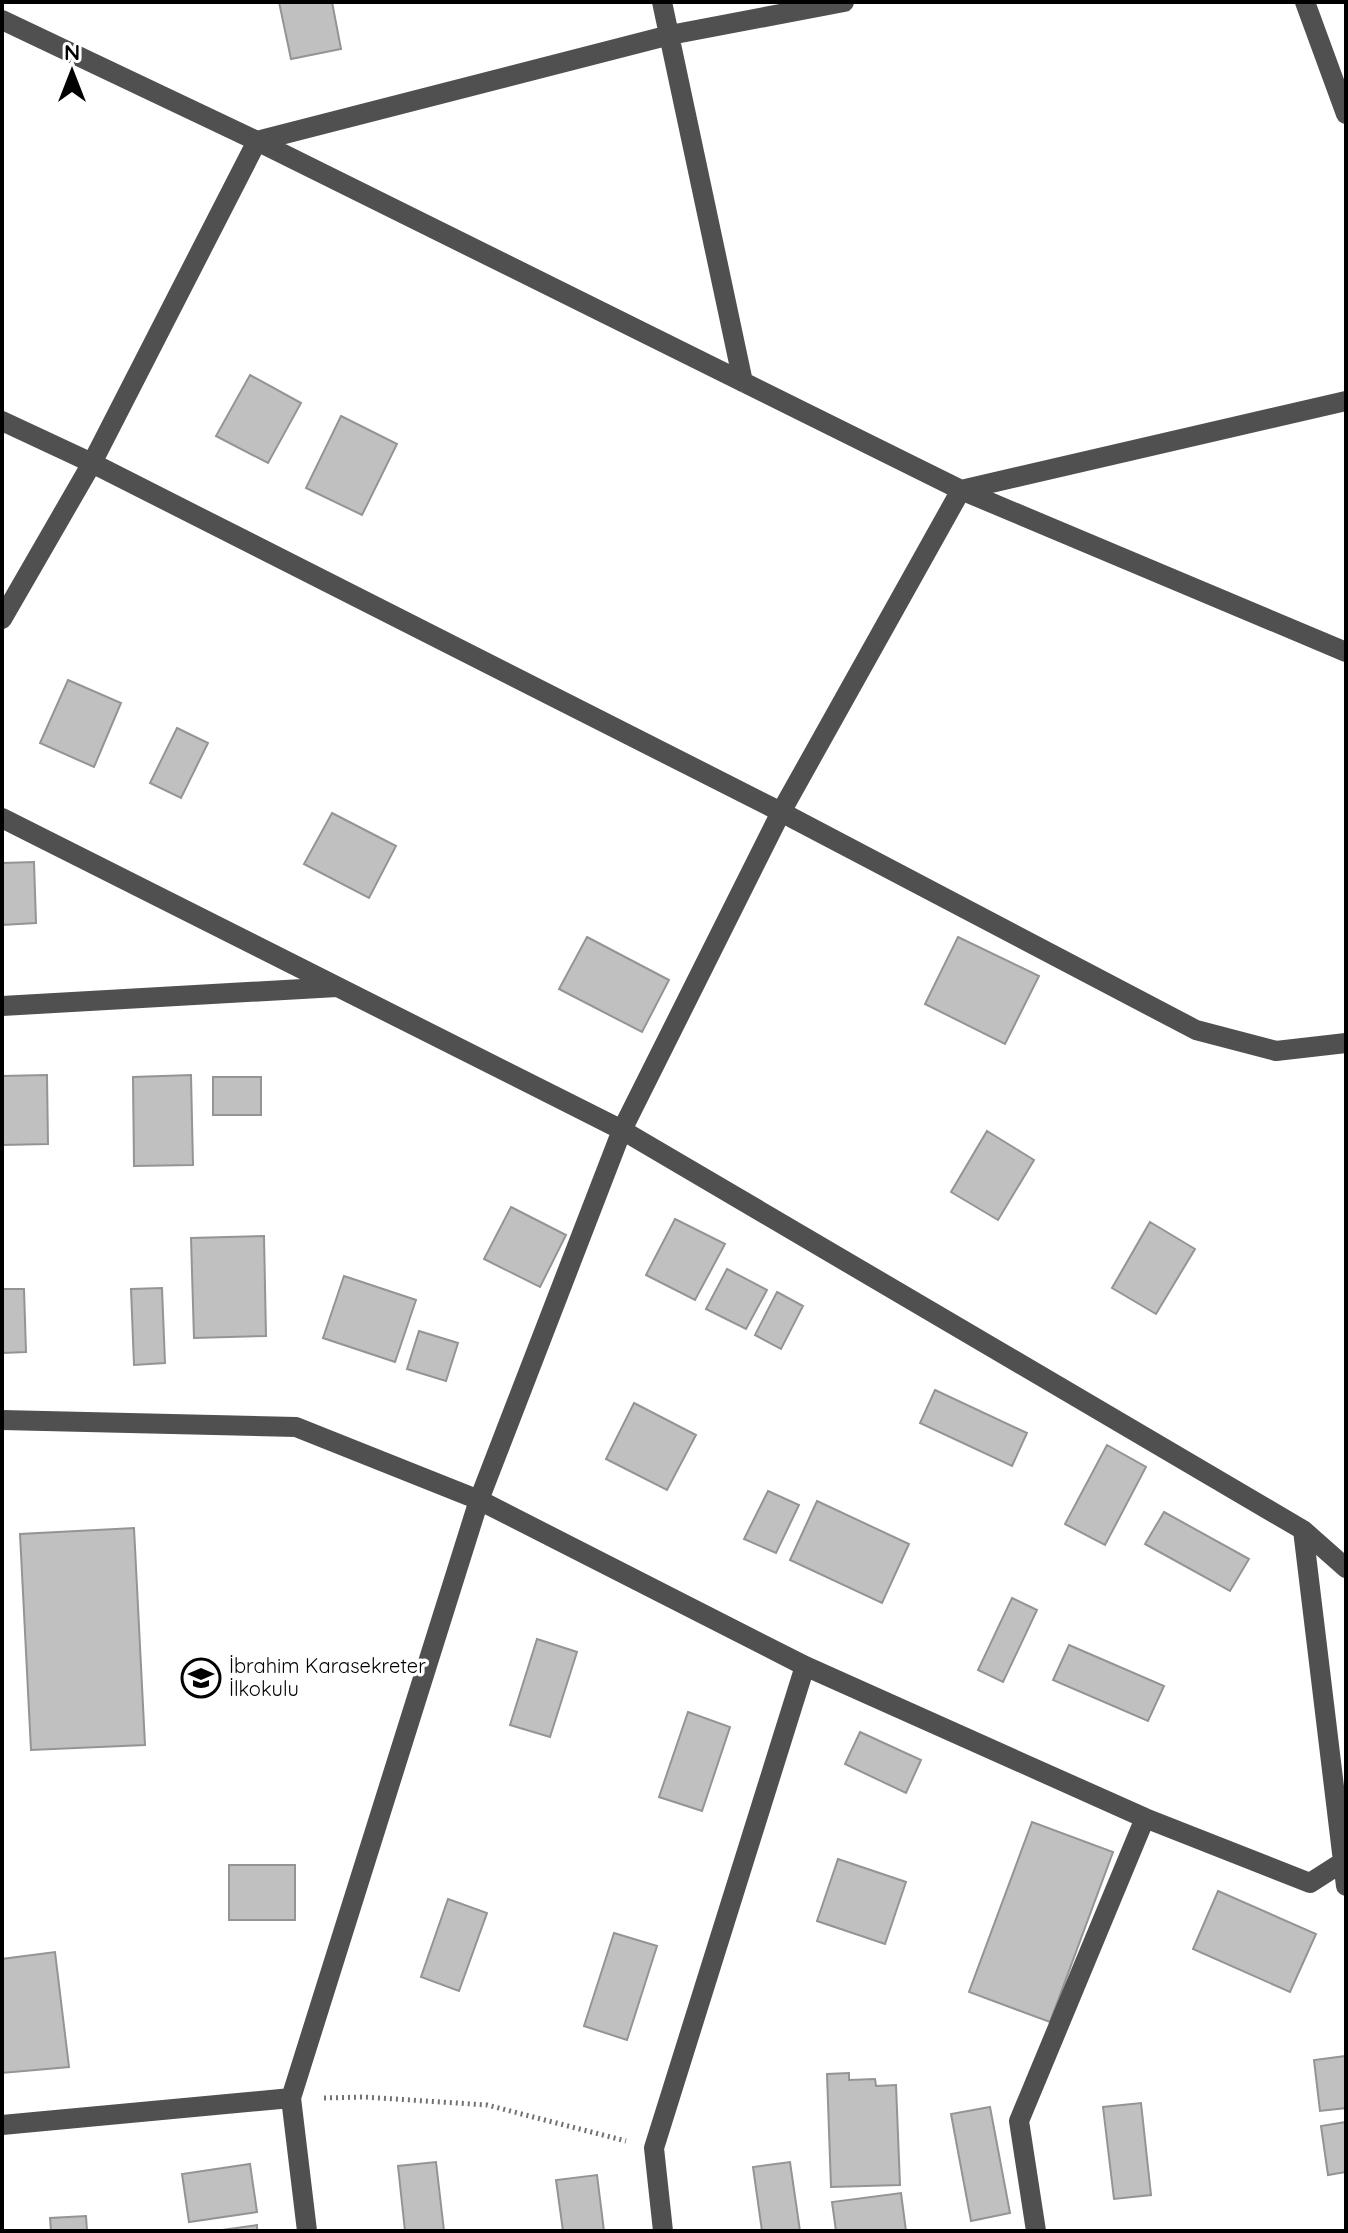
<svg xmlns="http://www.w3.org/2000/svg" width="1348" height="2233" font-family="Quicksand,sans-serif">
  <style>
    .building { fill: #c0c0c0; stroke: #949494; stroke-width: 2 }
    .lines { fill: none; stroke-linecap: round; stroke-linejoin: round }
    .path { stroke: #727272; stroke-width: 5; stroke-dasharray: 2 4; stroke-linecap: butt }
    .minor { stroke: #505050; stroke-width: 20 }
    .labels { text-anchor: middle; stroke-width: 7; stroke-linejoin: round; paint-order: stroke }
    .poi-label { font-size: 20px; fill: #000; stroke: #fff; text-anchor: start }
  </style>
  <rect width="100%" height="100%" fill="#fff"/>
  <!-- building -->
  <path class="building" d="M 279,2 L 332,2 L 341,49 L 291,59 Z
    M 250,375 L 301,403 L 268,463 L 216,436 Z
    M 341,416 L 397,444 L 362,515 L 306,488 Z
    M 68,680 L 121,703 L 94,767 L 40,743 Z
    M 177,728 L 208,743 L 181,798 L 150,783 Z
    M 332,813 L 396,846 L 369,898 L 304,864 Z
    M 34,862 L 36,923 L 2,925 L 2,863 Z
    M 587,937 L 669,980 L 642,1032 L 559,989 Z
    M 958,937 L 1039,976 L 1005,1044 L 925,1004 Z
    M 47,1075 L 48,1144 L 2,1145 L 2,1076 Z
    M 191,1075 L 193,1165 L 134,1166 L 133,1077 Z
    M 213,1077 L 261,1077 L 261,1115 L 213,1115 Z
    M 987,1131 L 1034,1160 L 998,1220 L 951,1192 Z
    M 511,1207 L 566,1235 L 540,1287 L 484,1259 Z
    M 675,1219 L 725,1244 L 695,1300 L 646,1275 Z
    M 1150,1222 L 1195,1249 L 1156,1314 L 1112,1288 Z
    M 264,1236 L 266,1336 L 194,1338 L 191,1238 Z
    M 727,1269 L 767,1290 L 746,1329 L 706,1309 Z
    M 344,1276 L 416,1300 L 395,1362 L 323,1338 Z
    M 162,1288 L 165,1363 L 134,1365 L 131,1289 Z
    M 2,1289 L 24,1289 L 26,1352 L 2,1353 Z
    M 777,1292 L 803,1306 L 781,1349 L 755,1335 Z
    M 419,1331 L 458,1343 L 446,1381 L 407,1369 Z
    M 935,1390 L 1027,1433 L 1012,1466 L 920,1423 Z
    M 634,1403 L 696,1435 L 667,1490 L 606,1459 Z
    M 1107,1445 L 1146,1467 L 1105,1545 L 1065,1524 Z
    M 768,1491 L 799,1505 L 776,1553 L 744,1539 Z
    M 817,1501 L 909,1544 L 882,1603 L 790,1560 Z
    M 1164,1512 L 1249,1559 L 1230,1591 L 1145,1544 Z
    M 134,1528 L 145,1745 L 31,1750 L 20,1534 Z
    M 1012,1598 L 1037,1610 L 1003,1682 L 978,1670 Z
    M 537,1639 L 577,1652 L 550,1737 L 510,1725 Z
    M 1069,1645 L 1164,1686 L 1148,1721 L 1053,1680 Z
    M 688,1712 L 730,1727 L 702,1811 L 659,1797 Z
    M 860,1732 L 921,1760 L 906,1793 L 845,1764 Z
    M 1032,1822 L 1113,1852 L 1050,2022 L 969,1992 Z
    M 838,1859 L 906,1882 L 885,1944 L 817,1921 Z
    M 229,1865 L 295,1865 L 295,1920 L 229,1920 Z
    M 1218,1891 L 1316,1934 L 1290,1992 L 1193,1949 Z
    M 448,1899 L 487,1913 L 459,1991 L 421,1977 Z
    M 614,1933 L 657,1946 L 627,2040 L 584,2026 Z
    M 55,1952 L 69,2067 L 2,2073 L 2,1959 Z
    M 1346,2056 L 1346,2108 L 1320,2111 L 1314,2060 Z
    M 849,2073 L 849,2080 L 875,2079 L 876,2086 L 896,2085 L 900,2185 L 831,2187 L 827,2074 Z
    M 1141,2103 L 1151,2195 L 1114,2199 L 1103,2107 Z
    M 990,2107 L 1010,2213 L 971,2221 L 951,2114 Z
    M 1346,2122 L 1346,2172 L 1328,2175 L 1321,2126 Z
    M 436,2162 L 444,2231 L 405,2231 L 398,2166 Z
    M 790,2162 L 800,2231 L 762,2231 L 753,2167 Z
    M 250,2164 L 257,2212 L 189,2222 L 182,2174 Z
    M 597,2175 L 604,2231 L 563,2231 L 556,2180 Z
    M 901,2193 L 906,2231 L 836,2231 L 832,2202 Z
    M 86,2216 L 87,2231 L 51,2231 L 50,2218 Z
    M 257,2225 L 257,2231 L 215,2231 Z"/>
  <g class="lines">
    <!-- path -->
    <path class="path" d="M 324,2098 L 364,2097 L 487,2105 L 626,2141"/>
    <!-- minor -->
    <path class="minor" d="M 662,2 L 743,382
      M 1305,2 L 1346,114
      M 2,20 L 257,141 L 961,490 L 1346,652
      M 2,421 L 92,463 L 781,812 L 1196,1030 L 1276,1051 L 1346,1043
      M 2,619 L 92,463 L 257,141 L 670,35 L 844,2
      M 2,818 L 622,1130 L 1303,1530 L 1346,1568
      M 2,1006 L 337,987
      M 2,1420 L 296,1427 L 479,1500 L 805,1666 L 1145,1818 L 1310,1883 L 1346,1860
      M 1303,1530 L 1346,1886
      M 2,2125 L 291,2098
      M 307,2231 L 291,2098 L 479,1500 L 622,1130 L 781,812 L 961,490 L 1346,401
      M 663,2231 L 654,2148 L 805,1666
      M 1036,2231 L 1019,2121 L 1145,1818"/>
  </g>
  <!-- icons -->
  <defs>
    <symbol id="school-ring" viewBox="-11 -11 22 22"><circle r="9.5" fill="#fff" stroke="#000" stroke-width="1.5"/><path d="M0-5L7-2L0 1L-7-2ZM-4 1L0 2.5L4 1V4Q0 6-4 4Z" fill="#000"/></symbol>
  </defs>
  <g fill-rule="evenodd">
    <use href="#school-ring" x="179" y="1656" width="44" height="44"/>
  </g>
  <g class="labels">
    <!-- poi labels -->
    <g class="poi-label">
      <text x="229" y="1673">İbrahim Karasekreter<tspan x="229" dy="23">İlkokulu</tspan></text>
    </g>
  </g>
  <!-- border -->
  <rect width="1348" height="2233" fill="none" stroke="#000000" stroke-width="8"/>
  <!-- north arrow -->
  <g transform="translate(72 72)" stroke="#ffffff" stroke-width="6" paint-order="stroke">
  <path d="M0-6L14 30L0 20L-14 30Z" fill="#000000"/>
  <text y="-12" font-size="22" font-weight="bold" text-anchor="middle" fill="#000000">N</text>
  </g>
</svg>
